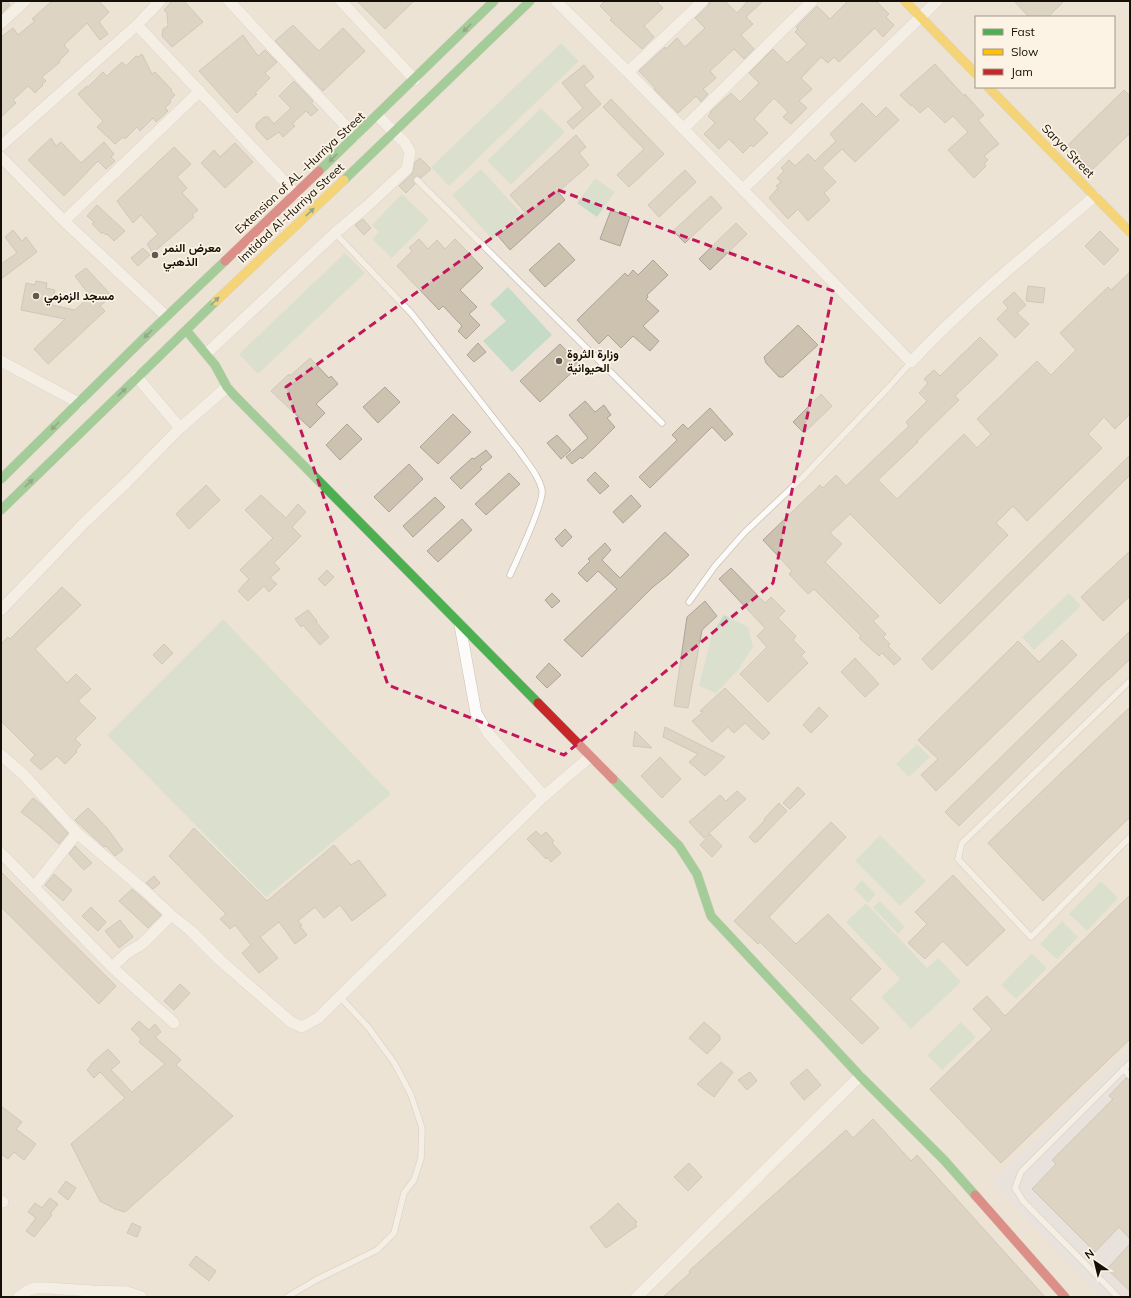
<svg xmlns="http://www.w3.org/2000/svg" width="1131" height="1298" font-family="Mulish,Vazirmatn,sans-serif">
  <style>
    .industrial { fill: #e4dee4 }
    .green { fill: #c6dbc5 }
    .building { fill: #cdc1b0; stroke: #aba49a }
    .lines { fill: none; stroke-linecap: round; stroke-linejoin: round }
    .lane-casing { stroke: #c8c1b7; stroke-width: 7 }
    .street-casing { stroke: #c8c1b7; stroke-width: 12 }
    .fast-casing { stroke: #c8c1b7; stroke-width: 10 }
    .slow-casing { stroke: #c8c1b7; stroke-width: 10 }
    .jam-casing { stroke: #c8c1b7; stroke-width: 10 }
    .lane { stroke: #fcfbf9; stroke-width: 5.5 }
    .street { stroke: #fcfbf9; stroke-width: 11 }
    .fast { stroke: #4caf50; stroke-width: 9 }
    .slow { stroke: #ffc107; stroke-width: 9 }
    .jam { stroke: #c62828; stroke-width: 9 }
    .oneway { fill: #305f2c }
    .marked { fill: none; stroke: #c2185b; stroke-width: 3; stroke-dasharray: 8 5; stroke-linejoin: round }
    .poi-dot { fill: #60594f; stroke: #fdf3e4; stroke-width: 1.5 }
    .labels { text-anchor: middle; stroke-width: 3.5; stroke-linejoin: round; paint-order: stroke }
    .street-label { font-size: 12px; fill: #140f07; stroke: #fdf3e4 }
    .poi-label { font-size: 12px; font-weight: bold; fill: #140f07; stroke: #fdf3e4; text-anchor: start }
  </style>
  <rect width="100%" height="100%" fill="#ece3d6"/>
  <!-- industrial -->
  <path class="industrial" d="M 1130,1049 L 1130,1297 L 1100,1297 L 992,1182 Z"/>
  <!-- green -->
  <path class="green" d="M 561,43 L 579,61 L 449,186 L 431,167 Z
    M 541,108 L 565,132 L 511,185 L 487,161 Z
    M 481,169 L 521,213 L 492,239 L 452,195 Z
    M 595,178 L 615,192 L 597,217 L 577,203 Z
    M 402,194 L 429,220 L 392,258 L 372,239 L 379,232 L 372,225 Z
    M 345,253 L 365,273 L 258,374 L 239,354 Z
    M 508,287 L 552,335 L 512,372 L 483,341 L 506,321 L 490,304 Z
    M 1069,593 L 1081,606 L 1034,650 L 1022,637 Z
    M 724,615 L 748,627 L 753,647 L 738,670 L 716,693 L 699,686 L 712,634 Z
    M 223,619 L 391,794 L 266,897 L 107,735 Z
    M 917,744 L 930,757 L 909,777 L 896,764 Z
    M 880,835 L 926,881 L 900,906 L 855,861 Z
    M 862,880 L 876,894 L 868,903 L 854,889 Z
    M 1101,881 L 1118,898 L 1087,931 L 1069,914 Z
    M 880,901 L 905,927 L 898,934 L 873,907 Z
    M 866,903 L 927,968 L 938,958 L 961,982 L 911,1029 L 881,997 L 900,979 L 846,922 Z
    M 1062,921 L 1078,937 L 1057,959 L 1040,944 Z
    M 1032,953 L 1047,968 L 1016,999 L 1001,985 Z
    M 961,1022 L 976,1037 L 942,1070 L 927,1055 Z"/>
  <!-- building -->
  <path class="building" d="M 1,1 L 7,1 L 10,5 L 1,14 Z
    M 52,1 L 99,1 L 109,12 L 99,22 L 108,34 L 100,40 L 87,23 L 64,45 L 69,51 L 59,61 L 60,62 L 42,77 L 46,81 L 42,84 L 43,85 L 35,93 L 28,86 L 13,100 L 16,103 L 1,117 L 1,37 L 13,28 L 18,35 L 35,21 L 32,19 Z
    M 172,1 L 184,1 L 203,22 L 172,47 L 162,36 L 163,29 L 168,26 L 167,13 L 164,10 Z
    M 357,1 L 414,1 L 385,29 Z
    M 605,1 L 656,1 L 663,8 L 644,26 L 654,37 L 642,49 L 610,20 L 612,18 L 600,6 Z
    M 710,1 L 725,1 L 737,13 L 748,1 L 763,1 L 746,17 L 753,24 L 741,35 L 754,49 L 744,59 L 734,49 L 710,71 L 716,78 L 703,89 L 708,94 L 701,102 L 696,96 L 678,113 L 654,89 L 655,88 L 639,71 L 665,47 L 666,49 L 677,38 L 685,47 L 705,28 L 695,18 L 708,6 Z
    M 848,1 L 876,1 L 889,14 L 886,17 L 894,25 L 883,37 L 875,28 L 839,62 L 834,57 L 828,63 L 821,57 L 801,78 L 812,89 L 799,101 L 807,108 L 791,124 L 783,117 L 788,112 L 774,98 L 754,119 L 768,133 L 753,147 L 751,145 L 743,153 L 729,139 L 719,149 L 704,134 L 715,123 L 708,116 L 711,113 L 710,112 L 731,93 L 740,102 L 759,83 L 749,73 L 773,49 L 787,63 L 807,44 L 795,32 L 798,29 L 796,27 L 817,6 L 830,19 Z
    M 1014,1 L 1064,1 L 1048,17 L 1029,17 Z
    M 293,25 L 319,51 L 343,28 L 365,51 L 323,91 L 275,41 Z
    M 243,35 L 258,56 L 265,50 L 277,62 L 265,73 L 270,78 L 255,93 L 257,94 L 237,113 L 199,71 Z
    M 142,54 L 152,74 L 155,72 L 172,90 L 171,91 L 175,95 L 170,100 L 171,102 L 165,108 L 168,111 L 156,122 L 153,118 L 140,131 L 137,127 L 125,139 L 123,137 L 115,144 L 97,127 L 103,121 L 78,94 L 87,86 L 88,87 L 103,72 L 107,76 L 122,62 L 126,66 L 136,56 L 138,57 Z
    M 935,64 L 964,96 L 965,94 L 984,115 L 978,120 L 999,144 L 984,156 L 988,160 L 984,164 L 986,166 L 974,178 L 948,150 L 968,132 L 953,116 L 945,123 L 928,106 L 920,113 L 912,105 L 911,106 L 900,95 Z
    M 584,65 L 594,77 L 584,85 L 601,104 L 573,129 L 567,122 L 583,108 L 562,83 Z
    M 294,81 L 313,101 L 312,102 L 312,104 L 318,110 L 311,116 L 306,111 L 292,124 L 295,126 L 283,137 L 279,132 L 267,140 L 256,128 L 256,124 L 264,117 L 268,117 L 274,124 L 291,108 L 279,96 Z
    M 1124,90 L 1130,96 L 1130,133 L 1092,170 L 1068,145 Z
    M 611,99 L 664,154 L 629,187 L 617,175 L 644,149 L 603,107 Z
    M 862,103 L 876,117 L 886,107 L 899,120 L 855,162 L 842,149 L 822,168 L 836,182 L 824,193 L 830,200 L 808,221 L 798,209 L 788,219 L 769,198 L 778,188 L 776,186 L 781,182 L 777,178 L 784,171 L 781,168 L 789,160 L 795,166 L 808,154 L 815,161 L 836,141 L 830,134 Z
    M 576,135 L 586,147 L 579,153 L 589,165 L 558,192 L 565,200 L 510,250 L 498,236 L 525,212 L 510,195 Z
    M 51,138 L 56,146 L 61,142 L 81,163 L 104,142 L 114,154 L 111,157 L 115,161 L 106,169 L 98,161 L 64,196 L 28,160 Z
    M 235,143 L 253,162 L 225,188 L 201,163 L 214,150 L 220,157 Z
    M 174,147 L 191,164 L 177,177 L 187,188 L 182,193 L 198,210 L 192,215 L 194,217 L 153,253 L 147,244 L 158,234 L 141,215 L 133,223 L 117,201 Z
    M 420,158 L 431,169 L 421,178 L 418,176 L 414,177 L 413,181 L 415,184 L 406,193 L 399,186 L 412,174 L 415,162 Z
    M 685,170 L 696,182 L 659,217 L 648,205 Z
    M 711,196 L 722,208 L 685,243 L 673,231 Z
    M 97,205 L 125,231 L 114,241 L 107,234 L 106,235 L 103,232 L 102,234 L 92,224 L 94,222 L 87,216 Z
    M 611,210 L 630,217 L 620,246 L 600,239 Z
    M 363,219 L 371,228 L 364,235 L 355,225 Z
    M 736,223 L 747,234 L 710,270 L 699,259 Z
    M 13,230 L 22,241 L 26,237 L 37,252 L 1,279 L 1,264 L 17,253 L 5,237 Z
    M 1100,231 L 1119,250 L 1104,265 L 1085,246 Z
    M 419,239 L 428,249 L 437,240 L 445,249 L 455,239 L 483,268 L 460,290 L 477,307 L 469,314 L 480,325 L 466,339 L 458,331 L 462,326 L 443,306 L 439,310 L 397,266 L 412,251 L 409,248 Z
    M 559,243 L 575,260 L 545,287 L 529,270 Z
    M 143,248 L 150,255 L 138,266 L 131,258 Z
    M 653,260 L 668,275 L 647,295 L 648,297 L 646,299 L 659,311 L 643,326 L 659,341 L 650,351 L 633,336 L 621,348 L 608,335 L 599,344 L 577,320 L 625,273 L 628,276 L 633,270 L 638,275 Z
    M 86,268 L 112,296 L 100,306 L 105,311 L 48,364 L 34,349 L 65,319 L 21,310 L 26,283 L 35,285 L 36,281 L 47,283 L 46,288 L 55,290 L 52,305 L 75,310 L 90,296 L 75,276 Z
    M 1130,272 L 1130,414 L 1115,429 L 1104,417 L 1088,434 L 1102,448 L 1027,521 L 1013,506 L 996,523 L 1008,535 L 940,604 L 850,514 L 830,533 L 842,544 L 825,562 L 879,616 L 873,621 L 886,634 L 883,637 L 890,644 L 888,646 L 901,659 L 894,665 L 882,653 L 879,656 L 859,638 L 861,636 L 814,589 L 808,594 L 789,574 L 792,571 L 763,540 L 820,485 L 823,488 L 836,475 L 846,486 L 909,426 L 906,422 L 927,401 L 919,393 L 928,383 L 924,379 L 934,370 L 940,376 L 980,337 L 998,355 L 955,396 L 959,400 L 917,441 L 918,442 L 878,480 L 897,499 L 964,434 L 977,448 L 991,434 L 977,419 L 1037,361 L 1051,375 L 1076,350 L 1060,333 L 1108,287 L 1111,290 Z
    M 1028,286 L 1045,288 L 1043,303 L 1026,301 Z
    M 1014,292 L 1026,305 L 1017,313 L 1029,324 L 1015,338 L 997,319 L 1008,308 L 1003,302 Z
    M 798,325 L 818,345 L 783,377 L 779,377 L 766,363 L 764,357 Z
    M 478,343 L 486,352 L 474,362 L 467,355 Z
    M 560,344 L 580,365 L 540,402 L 520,381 Z
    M 310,358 L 329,378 L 331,376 L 338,384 L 316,404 L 325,413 L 310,428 L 271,391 L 289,374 L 290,376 Z
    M 385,387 L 400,402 L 378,423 L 363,407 Z
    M 821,394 L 832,406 L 804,433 L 793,422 Z
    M 585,401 L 595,412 L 604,405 L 611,415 L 607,418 L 615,427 L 596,446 L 582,459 L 581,457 L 572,464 L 566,457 L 588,438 L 569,415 Z
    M 710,408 L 733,434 L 725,441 L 712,427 L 650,488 L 639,477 L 677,440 L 672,435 L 683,424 L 688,429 Z
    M 453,414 L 471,432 L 438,464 L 420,447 Z
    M 347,424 L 362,439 L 340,460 L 326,445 Z
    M 557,435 L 571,450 L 561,459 L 547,443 Z
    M 486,450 L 492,457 L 480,467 L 482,469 L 461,489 L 450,478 L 472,458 L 474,459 Z
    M 1130,455 L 1130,475 L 932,670 L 922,659 Z
    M 409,464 L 423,479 L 389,512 L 374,497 Z
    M 595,472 L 609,486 L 600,494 L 587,480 Z
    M 509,473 L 520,484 L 486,515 L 475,504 Z
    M 206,485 L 220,500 L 189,529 L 176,514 Z
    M 261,495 L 286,518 L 298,504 L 306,512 L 292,527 L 301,536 L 274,563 L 280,569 L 270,578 L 277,584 L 269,592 L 264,586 L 248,601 L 238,591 L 249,579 L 240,570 L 273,538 L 245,510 Z
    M 631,495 L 641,506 L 623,523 L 613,512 Z
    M 435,497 L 445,507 L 413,537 L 403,526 Z
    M 462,519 L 472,530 L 438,562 L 427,551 Z
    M 565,529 L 572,537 L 562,547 L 555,539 Z
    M 665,532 L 689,555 L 668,575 L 653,587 L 582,657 L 564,640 L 617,589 L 598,571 L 587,582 L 578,573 L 590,561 L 588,559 L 605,543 L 611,550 L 602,560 L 620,578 Z
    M 1130,551 L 1130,596 L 1103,621 L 1081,597 Z
    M 731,568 L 765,603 L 771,597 L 785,611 L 778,618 L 796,636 L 793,640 L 805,652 L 801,656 L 808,663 L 768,702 L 740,674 L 767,647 L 757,636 L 765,628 L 719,579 Z
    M 327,570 L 334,577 L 325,586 L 318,579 Z
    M 62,587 L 81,605 L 35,649 L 67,683 L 76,674 L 91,689 L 78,701 L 96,718 L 75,739 L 81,745 L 76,750 L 77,752 L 65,764 L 57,756 L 41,770 L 30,760 L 35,755 L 1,721 L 1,644 L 8,637 L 10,639 Z
    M 552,593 L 560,601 L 552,608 L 545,600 Z
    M 705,601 L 717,616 L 702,630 L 688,708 L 674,706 L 687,617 Z
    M 308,610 L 317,621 L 316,622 L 329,637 L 320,645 L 303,625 L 301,627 L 295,619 Z
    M 1130,631 L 1130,659 L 1108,680 L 1108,679 L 959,826 L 945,812 Z
    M 1062,640 L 1077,655 L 936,791 L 921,775 L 938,759 L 918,740 L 1018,641 L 1039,662 Z
    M 164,644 L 173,653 L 162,664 L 153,655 Z
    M 855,658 L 879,684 L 865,697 L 841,672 Z
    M 549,663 L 561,675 L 547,688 L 536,677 Z
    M 725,688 L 770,733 L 763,740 L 745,723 L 734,733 L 728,727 L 712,742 L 692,721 L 703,712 L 700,711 Z
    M 819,707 L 828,716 L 811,733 L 803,725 Z
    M 1130,707 L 1130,817 L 1043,901 L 988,843 Z
    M 665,727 L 725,757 L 705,776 L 689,762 L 698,754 L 663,737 Z
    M 635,731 L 652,748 L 633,746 Z
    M 660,757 L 681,779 L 662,798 L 641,776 Z
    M 798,787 L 805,794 L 790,809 L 783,803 Z
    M 737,791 L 746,799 L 704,838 L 689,822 L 720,795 L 726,801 Z
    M 33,798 L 42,805 L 68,833 L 59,844 L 39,826 L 21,812 Z
    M 779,803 L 787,811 L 757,842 L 754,842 L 749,837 L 765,820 L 764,819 Z
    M 88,808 L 107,828 L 123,850 L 115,856 L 106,846 L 104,847 L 75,820 Z
    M 831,822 L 846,837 L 769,917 L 796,944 L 828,914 L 881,969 L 850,999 L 879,1028 L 862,1044 L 760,942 L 758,944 L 734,921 Z
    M 194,828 L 267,901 L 334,845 L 351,865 L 359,860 L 386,895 L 352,921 L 340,905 L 324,918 L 315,907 L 298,921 L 302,925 L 300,926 L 307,935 L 295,944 L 279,922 L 260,937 L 278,958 L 259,973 L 242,953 L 251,945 L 235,925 L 230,929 L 220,919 L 226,914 L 169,856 Z
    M 536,831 L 541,836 L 546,832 L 554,841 L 552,843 L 561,853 L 551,862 L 547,857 L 546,859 L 527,839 Z
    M 710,834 L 722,846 L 712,857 L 700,845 Z
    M 75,846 L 92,863 L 84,870 L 69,854 Z
    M 1,872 L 116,986 L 99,1004 L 1,907 Z
    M 54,874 L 72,890 L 63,901 L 45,885 Z
    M 953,875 L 1005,930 L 967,966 L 943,941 L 925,959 L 908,943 L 927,924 L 915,912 Z
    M 154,876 L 160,883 L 153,889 L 146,883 Z
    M 132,889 L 161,915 L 148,928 L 119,901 Z
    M 1130,895 L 1130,1039 L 1001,1163 L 930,1089 L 992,1029 L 973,1009 L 987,996 L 1005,1016 Z
    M 91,907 L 106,922 L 98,931 L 82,916 Z
    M 120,920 L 133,937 L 119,948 L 105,931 Z
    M 180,984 L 190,993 L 174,1010 L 164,1001 Z
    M 139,1021 L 149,1030 L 155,1024 L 161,1032 L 155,1037 L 170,1050 L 181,1060 L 176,1065 L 233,1116 L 125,1212 L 115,1209 L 100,1201 L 71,1144 L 125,1098 L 100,1072 L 94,1078 L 87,1070 L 91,1065 L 91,1064 L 108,1049 L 120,1062 L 111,1070 L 132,1092 L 165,1064 L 139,1042 L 141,1039 L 131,1029 Z
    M 704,1022 L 720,1036 L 720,1040 L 707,1054 L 689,1038 Z
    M 721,1062 L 733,1072 L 714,1097 L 697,1084 Z
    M 807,1069 L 821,1085 L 804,1100 L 790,1083 Z
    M 750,1072 L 757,1081 L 747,1090 L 738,1080 Z
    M 1126,1078 L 1130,1080 L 1130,1239 L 1119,1227 L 1095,1252 L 1032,1189 L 1056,1164 L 1052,1160 L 1113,1099 L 1109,1096 Z
    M 1,1106 L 22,1122 L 16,1129 L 36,1144 L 24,1160 L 14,1152 L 8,1159 L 1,1154 Z
    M 873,1119 L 911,1161 L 917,1155 L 1045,1297 L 663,1297 L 690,1273 L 689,1271 L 846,1130 L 853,1138 Z
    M 689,1163 L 702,1177 L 688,1191 L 674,1177 Z
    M 66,1181 L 76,1188 L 68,1200 L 58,1192 Z
    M 50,1198 L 58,1204 L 50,1214 L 52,1215 L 34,1237 L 26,1231 L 36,1218 L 28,1212 L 35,1203 L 42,1208 Z
    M 618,1203 L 637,1222 L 635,1224 L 637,1226 L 606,1248 L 590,1227 L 603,1217 Z
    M 132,1223 L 141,1227 L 137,1237 L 127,1233 Z
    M 1130,1244 L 1130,1291 L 1107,1269 Z
    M 196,1256 L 216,1271 L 209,1281 L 189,1265 Z"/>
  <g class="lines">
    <defs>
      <path id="lane" d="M 417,180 L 662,423
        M 335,233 L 412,314 L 520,452 C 528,464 539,476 542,490 C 544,502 517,560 510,575
        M 689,602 L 715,566 L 744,533 L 802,478 L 888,388 L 911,362
        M 1130,681 L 962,843 L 958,859 L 1031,937 L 1130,837
        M 1123,1069 L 1130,1076
        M 287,1297 L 316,1280 L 377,1250 L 394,1233 L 404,1193 L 414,1180 L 421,1158 L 422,1128 L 411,1095 L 395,1064 L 368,1027 L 340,997
        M 1118,1297 L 1023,1201 L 1015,1188 L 1021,1172 L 1130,1063"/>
      <path id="street" d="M 229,1 L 355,136
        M 341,1 L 415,80
        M 556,1 L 628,72 L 911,362 C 967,302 1032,250 1095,196
        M 1,23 L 25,1
        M 137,25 L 296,194
        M 628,72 L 703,1
        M 683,129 L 812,1
        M 1,146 L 137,25 L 160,1
        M 1,157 L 64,221 L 166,316
        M 743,189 L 937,1
        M 64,221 L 200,91
        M 207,353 L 335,233 L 366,207 L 407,169 L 410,152 L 405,143 L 378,116
        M 1,361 L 79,403
        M 137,377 L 180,428
        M 1,610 L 86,521 L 126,483 L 180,428 L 227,387
        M 460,625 L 476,713 L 488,733 L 544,796
        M 1,755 L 24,775 L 77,833 L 143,889 L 171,915 L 190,930 L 221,961 L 291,1022 L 302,1027 L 318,1018 L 544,796 L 590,757
        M 1,853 L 112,967 L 174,1023
        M 34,887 L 77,833
        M 112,967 L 127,953 L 142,944 L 171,915
        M 1,1201 L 3,1202
        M 19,1297 L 27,1291 L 35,1288 L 47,1288 L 92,1291 L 127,1292 L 141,1297
        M 637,1297 L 860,1076"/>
      <path id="fast" d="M 319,171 L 494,1
        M 344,180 L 530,1
        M 186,330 L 215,365 L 227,387 L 234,395 L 538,703
        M 1,479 L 144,338 L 225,261
        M 1,510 L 216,301
        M 613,779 L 679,846 L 697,874 L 711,916 L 860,1076 L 944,1160 L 975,1195"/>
      <path id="slow" d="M 905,1 L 976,74
        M 988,87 L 1130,232
        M 216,301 L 344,180"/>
      <path id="jam" d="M 225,261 L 319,171
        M 538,703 L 613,779
        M 975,1195 L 1065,1297"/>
    </defs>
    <!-- lane casing -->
    <use href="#lane" class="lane-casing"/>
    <!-- street casing -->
    <use href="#street" class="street-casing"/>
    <!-- fast casing -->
    <use href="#fast" class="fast-casing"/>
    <!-- slow casing -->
    <use href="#slow" class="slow-casing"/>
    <!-- jam casing -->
    <use href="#jam" class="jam-casing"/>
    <!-- lane -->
    <use href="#lane" class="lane"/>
    <!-- street -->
    <use href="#street" class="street"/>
    <!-- fast -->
    <use href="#fast" class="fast"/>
    <!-- slow -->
    <use href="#slow" class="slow"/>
    <!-- jam -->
    <use href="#jam" class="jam"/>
  </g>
  <!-- one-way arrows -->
  <defs><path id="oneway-solid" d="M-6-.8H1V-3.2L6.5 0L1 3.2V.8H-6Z"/></defs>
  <g class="oneway">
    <use href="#oneway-solid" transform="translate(467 28) rotate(135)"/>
    <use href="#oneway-solid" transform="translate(333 158) rotate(136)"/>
    <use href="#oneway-solid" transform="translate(310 212) rotate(-43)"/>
    <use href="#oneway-solid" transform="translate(215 301) rotate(-44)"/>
    <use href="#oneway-solid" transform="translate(148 334) rotate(136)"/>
    <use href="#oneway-solid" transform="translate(122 392) rotate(-44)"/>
    <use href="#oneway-solid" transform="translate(55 426) rotate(135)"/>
    <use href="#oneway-solid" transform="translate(29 483) rotate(-44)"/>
  </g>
  <!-- marked area -->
  <path d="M0 0H1131V1298H0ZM 558,190 L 833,291 L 773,583 L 564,755 L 388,685 L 286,387 Z" fill="#ece3d6" fill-opacity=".55" fill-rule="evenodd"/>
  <path class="marked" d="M 558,190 L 833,291 L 773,583 L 564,755 L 388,685 L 286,387 Z"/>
  <!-- markers -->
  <g class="poi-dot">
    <circle cx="155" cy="255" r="4"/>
    <circle cx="36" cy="296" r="4"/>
    <circle cx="559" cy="361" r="4"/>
  </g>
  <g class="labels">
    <!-- street labels -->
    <g class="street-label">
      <text transform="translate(1068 151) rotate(46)" y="4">Sarya Street</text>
      <text transform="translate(300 173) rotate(-43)" y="4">Extension of AL -Hurriya Street</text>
      <text transform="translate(291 213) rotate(-43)" y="4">Imtidad Al-Hurriya Street</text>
    </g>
    <!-- poi labels -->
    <g class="poi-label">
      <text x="163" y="252">معرض النمر<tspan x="163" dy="14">الذهبي</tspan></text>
      <text x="44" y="300">مسجد الزمزمي</text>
      <text x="567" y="358">وزارة الثروة<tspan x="567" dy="14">الحيوانية</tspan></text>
    </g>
  </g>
  <!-- border -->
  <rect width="1131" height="1298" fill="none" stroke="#140f07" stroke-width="4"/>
  <!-- legend -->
  <rect x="975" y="16" width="140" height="72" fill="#fdf3e4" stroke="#a0988c"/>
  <rect x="983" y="29" width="20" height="6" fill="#4caf50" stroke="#a0988c"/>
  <text x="1011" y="36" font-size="12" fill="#140f07">Fast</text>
  <rect x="983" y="49" width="20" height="6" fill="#ffc107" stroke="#a0988c"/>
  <text x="1011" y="56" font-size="12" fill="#140f07">Slow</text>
  <rect x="983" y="69" width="20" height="6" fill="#c62828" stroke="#a0988c"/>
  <text x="1011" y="76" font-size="12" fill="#140f07">Jam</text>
  <!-- north arrow -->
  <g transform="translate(1095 1262) rotate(325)" stroke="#fdf3e4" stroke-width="3" paint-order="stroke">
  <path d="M0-3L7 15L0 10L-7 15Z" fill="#140f07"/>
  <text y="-6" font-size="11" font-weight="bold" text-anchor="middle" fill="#140f07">N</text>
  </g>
</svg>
